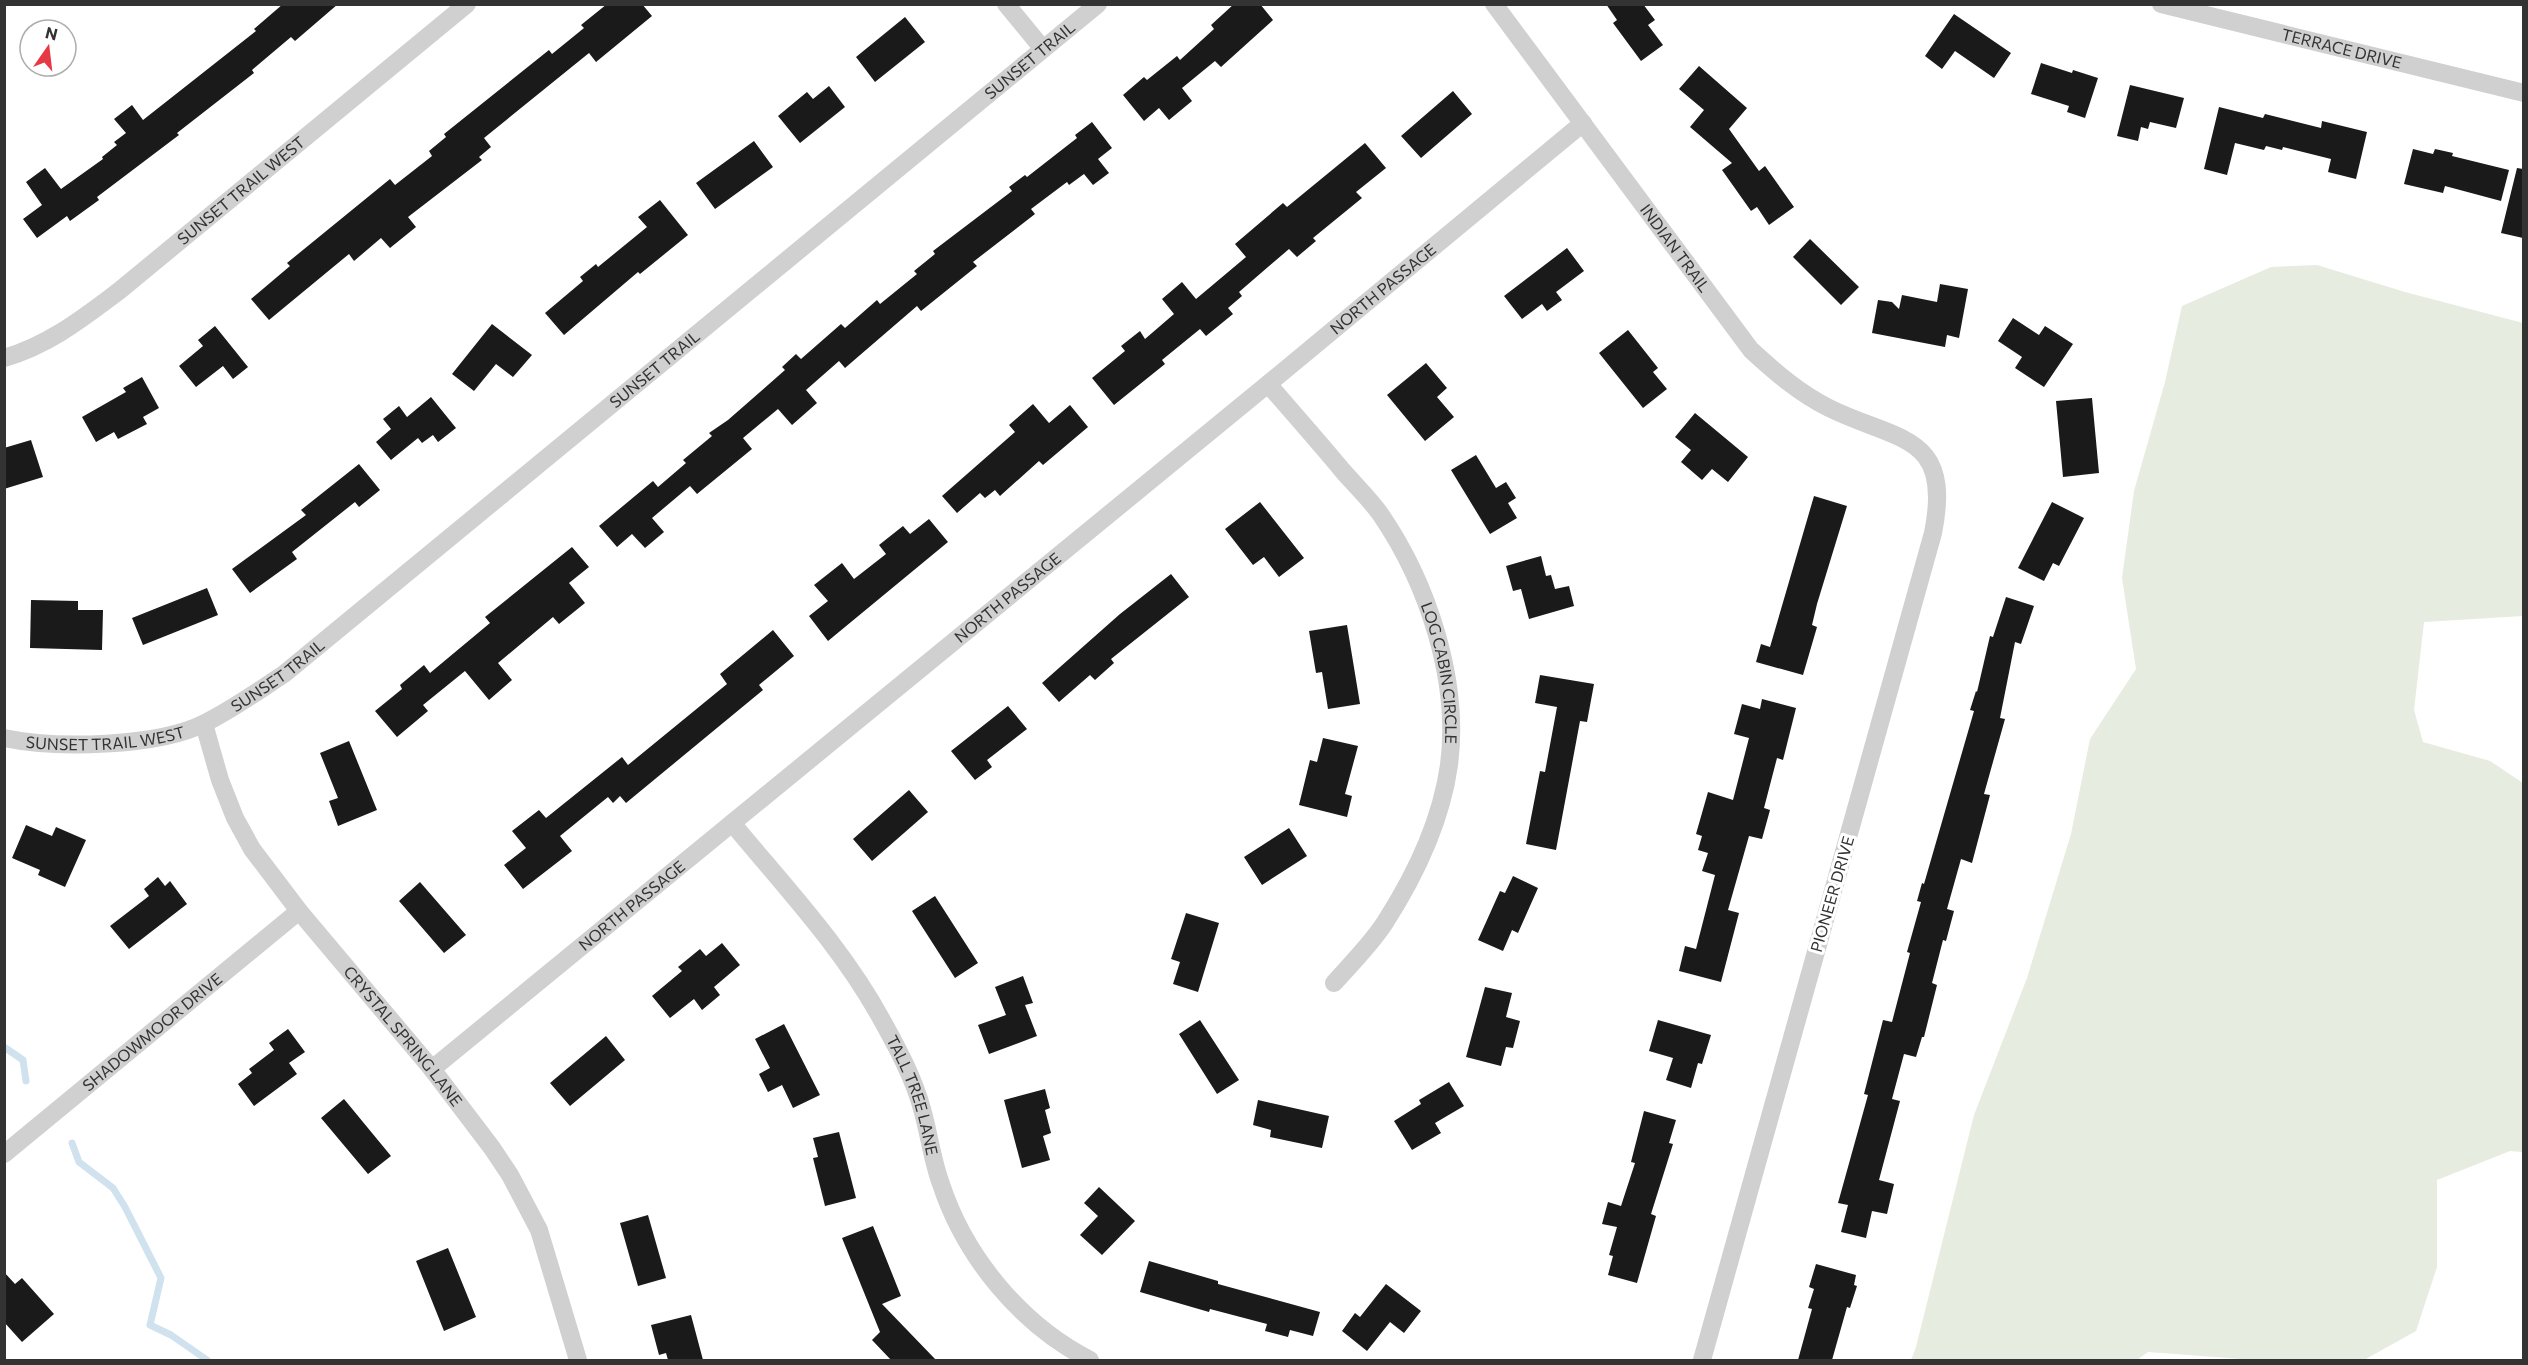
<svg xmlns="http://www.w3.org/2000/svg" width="2528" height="1365" font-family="Commissioner,sans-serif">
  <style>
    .green { fill: #e6ecdf }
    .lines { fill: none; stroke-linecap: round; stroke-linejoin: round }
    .stream { stroke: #cfe2ee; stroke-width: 7 }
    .building { fill: #1a1a1a }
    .minor { stroke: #d0d0d0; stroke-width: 18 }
    .labels { text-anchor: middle; stroke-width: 6; stroke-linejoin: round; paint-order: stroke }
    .street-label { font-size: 16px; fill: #333; stroke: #fff }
  </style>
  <rect width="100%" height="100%" fill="#fff"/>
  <!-- green -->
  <path class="green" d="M 2317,265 L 2405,292 L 2523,323 L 2523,616 L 2424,622 L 2414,710 L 2423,742 L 2490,761 L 2523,783 L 2523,1152 L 2510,1151 L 2437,1180 L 2437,1267 L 2416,1331 L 2364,1360 L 2255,1360 L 2148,1352 L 2137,1360 L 1911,1360 L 1916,1347 L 1974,1115 L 2027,978 L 2071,834 L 2090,739 L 2136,669 L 2122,578 L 2134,491 L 2165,382 L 2182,306 L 2271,267 Z"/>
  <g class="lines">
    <!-- stream -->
    <path class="stream" d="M 4,1047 L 23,1060 L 26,1081
      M 72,1143 L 79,1162 L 113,1188 L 125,1207 L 161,1278 L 150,1325 L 171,1335 L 207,1360"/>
  </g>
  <!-- building -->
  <path class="building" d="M 283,4 L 338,4 L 295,41 L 291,37 L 252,70 L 254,73 L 177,133 L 179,135 L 97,197 L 99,200 L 70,221 L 67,216 L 37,238 L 23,219 L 42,205 L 26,182 L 45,168 L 61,189 L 103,159 L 102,157 L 117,145 L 114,142 L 126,133 L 114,119 L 132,105 L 143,120 L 256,31 L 254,29 Z
    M 607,4 L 642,4 L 652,16 L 596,62 L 589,53 L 484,138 L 491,147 L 479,157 L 482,160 L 408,217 L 416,227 L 390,248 L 381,238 L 354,261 L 349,254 L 269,320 L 251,299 L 290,266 L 287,263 L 390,179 L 395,185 L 432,156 L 429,151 L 446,137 L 444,134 L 549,50 L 552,54 L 584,28 L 581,25 Z
    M 1234,4 L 1260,4 L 1273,20 L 1221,67 L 1215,61 L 1182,88 L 1192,101 L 1169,120 L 1159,108 L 1144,121 L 1123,95 L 1144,77 L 1147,80 L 1177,56 L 1180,60 L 1214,29 L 1211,25 Z
    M 1606,4 L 1643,4 L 1655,20 L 1648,25 L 1663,45 L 1641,61 L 1613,23 L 1617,20 Z
    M 1954,14 L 2011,53 L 1994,78 L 1955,51 L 1942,69 L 1925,56 Z
    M 905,17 L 925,42 L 875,82 L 856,57 Z
    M 2041,63 L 2072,73 L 2073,70 L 2098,78 L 2085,118 L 2067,112 L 2069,106 L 2031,94 Z
    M 1699,66 L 1747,108 L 1729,129 L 1759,171 L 1765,166 L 1794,207 L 1769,225 L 1757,207 L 1751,211 L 1722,170 L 1732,163 L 1690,127 L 1704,110 L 1679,89 Z
    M 2130,85 L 2184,98 L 2176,128 L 2150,122 L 2148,129 L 2141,127 L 2138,141 L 2117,136 Z
    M 829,86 L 845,107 L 800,143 L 778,116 L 807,92 L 813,99 Z
    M 1453,91 L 1472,114 L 1421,158 L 1401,136 Z
    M 2219,107 L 2263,118 L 2265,114 L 2321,128 L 2322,121 L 2367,132 L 2356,179 L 2328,172 L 2331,159 L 2283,147 L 2282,150 L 2266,146 L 2264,150 L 2235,143 L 2227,175 L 2204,169 Z
    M 1092,122 L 1112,148 L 1098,159 L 1109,173 L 1093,185 L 1084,174 L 1069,185 L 1067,182 L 1031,209 L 1035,214 L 973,262 L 977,266 L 921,311 L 917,306 L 845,368 L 839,361 L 806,390 L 817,403 L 792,425 L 778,409 L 743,438 L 752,449 L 697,494 L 690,486 L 652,518 L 664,532 L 645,548 L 632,534 L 617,547 L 599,526 L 653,481 L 658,487 L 686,463 L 683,460 L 712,436 L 709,433 L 728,420 L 785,370 L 782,367 L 796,354 L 801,359 L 841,324 L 845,328 L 877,300 L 880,304 L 917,274 L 914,271 L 935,254 L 933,251 L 1012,191 L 1009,187 L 1025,175 L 1027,177 L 1077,138 L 1075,135 Z
    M 754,141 L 773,167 L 715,209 L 696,183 Z
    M 1365,143 L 1386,168 L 1356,192 L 1362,198 L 1313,238 L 1316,241 L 1297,257 L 1289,249 L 1239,292 L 1242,296 L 1228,308 L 1233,314 L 1206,336 L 1200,329 L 1162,360 L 1165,364 L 1114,405 L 1092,378 L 1125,351 L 1121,346 L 1140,331 L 1145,339 L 1174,314 L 1162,299 L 1182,282 L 1196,299 L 1246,257 L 1235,244 L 1283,203 L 1287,207 Z
    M 2413,149 L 2433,154 L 2435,149 L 2453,153 L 2452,156 L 2509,170 L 2501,201 L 2445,186 L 2443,193 L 2404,184 Z
    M 2517,168 L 2523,169 L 2523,238 L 2501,233 Z
    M 660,200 L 688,235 L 640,274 L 638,272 L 564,335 L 545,313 L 583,281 L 580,277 L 596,264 L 598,267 L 647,227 L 638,217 Z
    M 1810,239 L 1859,287 L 1841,305 L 1793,257 Z
    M 1567,248 L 1584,271 L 1556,292 L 1562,300 L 1547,311 L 1542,304 L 1522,319 L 1504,296 Z
    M 1940,284 L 1968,289 L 1959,338 L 1947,335 L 1945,347 L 1872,333 L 1878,300 L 1892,302 L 1899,309 L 1902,295 L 1937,302 Z
    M 2013,318 L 2039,335 L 2045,326 L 2073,344 L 2044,387 L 2015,368 L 2022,357 L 1998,341 Z
    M 492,324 L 532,355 L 513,377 L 496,364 L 474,391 L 452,374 Z
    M 215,326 L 248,367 L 233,379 L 223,366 L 196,387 L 179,366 L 203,346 L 198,340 Z
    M 1628,330 L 1658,368 L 1653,372 L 1667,389 L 1643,408 L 1599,353 Z
    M 1426,363 L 1447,388 L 1437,397 L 1454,417 L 1425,441 L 1387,395 Z
    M 142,377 L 159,408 L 143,417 L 147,424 L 118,439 L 114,432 L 96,442 L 82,417 L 126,392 L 123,388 Z
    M 431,397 L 456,428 L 438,442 L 433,435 L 422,443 L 418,438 L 391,460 L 376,442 L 391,429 L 383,419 L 399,406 L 407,417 Z
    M 2092,398 L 2099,473 L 2063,477 L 2056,401 Z
    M 1033,404 L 1049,423 L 1070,405 L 1088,427 L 1043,465 L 1039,461 L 1000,496 L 995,490 L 985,498 L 980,493 L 957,513 L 942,496 L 1015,432 L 1009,425 Z
    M 1695,413 L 1748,457 L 1728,482 L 1712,469 L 1702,480 L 1681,462 L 1691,450 L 1675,437 Z
    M 31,440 L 43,477 L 4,489 L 4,448 Z
    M 1476,455 L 1496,488 L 1506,482 L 1516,498 L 1508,503 L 1517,518 L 1490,534 L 1451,470 Z
    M 359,464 L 380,490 L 359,507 L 355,502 L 292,552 L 297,559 L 250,593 L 232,569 L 306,515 L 301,510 Z
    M 1814,496 L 1847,506 L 1817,604 L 1812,625 L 1817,627 L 1803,675 L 1756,662 L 1761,644 L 1770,647 Z
    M 1260,502 L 1304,558 L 1279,577 L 1264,557 L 1253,565 L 1225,529 Z
    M 2052,502 L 2084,518 L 2059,566 L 2053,563 L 2044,581 L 2018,568 Z
    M 929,519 L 948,542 L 828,641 L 809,616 L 828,601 L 814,585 L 842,563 L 854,579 L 886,554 L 879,545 L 903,526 L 910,534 Z
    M 572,547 L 589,567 L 569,583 L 585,603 L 559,624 L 553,617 L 498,663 L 512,680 L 489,700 L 465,671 L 423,705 L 428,711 L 397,737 L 375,711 L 402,689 L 400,685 L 424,665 L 430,673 L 490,623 L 485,617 Z
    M 1541,556 L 1546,576 L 1551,575 L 1555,589 L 1569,586 L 1574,606 L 1529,619 L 1521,589 L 1513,591 L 1506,566 Z
    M 1171,574 L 1189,597 L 1111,659 L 1114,663 L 1095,680 L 1090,675 L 1059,702 L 1042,683 L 1120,614 Z
    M 207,588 L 218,615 L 143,645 L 132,618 Z
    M 2006,597 L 2034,606 L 2021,644 L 2015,642 L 2000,718 L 2005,719 L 1984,794 L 1990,795 L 1972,863 L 1961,859 L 1947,909 L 1954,911 L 1946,941 L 1943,940 L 1932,983 L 1937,985 L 1924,1037 L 1922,1037 L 1916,1057 L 1904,1054 L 1892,1099 L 1900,1101 L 1879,1180 L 1894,1184 L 1887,1214 L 1872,1211 L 1866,1238 L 1841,1232 L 1848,1205 L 1838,1203 L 1868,1095 L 1864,1094 L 1883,1020 L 1892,1022 L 1910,953 L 1907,952 L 1921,902 L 1917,901 L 1922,883 L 1924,884 L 1974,711 L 1970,710 L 1976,691 L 1977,692 L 1990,636 L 1993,637 Z
    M 31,600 L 78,601 L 78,610 L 103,610 L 102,650 L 30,648 Z
    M 1347,625 L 1360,704 L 1328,709 L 1322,672 L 1316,673 L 1309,631 Z
    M 773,630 L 794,656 L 759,685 L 763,690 L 626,803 L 620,796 L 613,803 L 608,797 L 560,836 L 572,851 L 523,889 L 504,865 L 526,848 L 512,831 L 539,810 L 546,818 L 622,757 L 628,765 L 727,684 L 720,674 Z
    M 1540,675 L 1594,684 L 1587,722 L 1580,721 L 1556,850 L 1526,844 L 1540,771 L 1545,772 L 1557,707 L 1535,703 Z
    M 1762,699 L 1796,708 L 1783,760 L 1777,758 L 1764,808 L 1770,810 L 1762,839 L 1749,836 L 1728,910 L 1739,913 L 1721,982 L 1679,971 L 1685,946 L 1696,949 L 1715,875 L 1702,871 L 1708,853 L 1698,850 L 1702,836 L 1696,834 L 1708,792 L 1733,800 L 1749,738 L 1734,734 L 1742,704 L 1760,709 Z
    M 1008,706 L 1027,729 L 987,760 L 992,767 L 975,780 L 951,751 Z
    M 1323,738 L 1358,746 L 1345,794 L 1352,796 L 1347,817 L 1299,805 L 1310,760 L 1317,762 Z
    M 349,741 L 377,810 L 338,826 L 329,801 L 338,798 L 320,753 Z
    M 909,790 L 928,812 L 872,861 L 853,839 Z
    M 26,825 L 52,836 L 56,827 L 86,840 L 65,887 L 38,875 L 40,870 L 12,858 Z
    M 1289,828 L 1307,856 L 1262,885 L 1244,857 Z
    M 1513,876 L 1538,888 L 1518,933 L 1512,930 L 1503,951 L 1478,940 L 1500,891 L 1505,893 Z
    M 158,877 L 165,886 L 170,881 L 187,904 L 129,949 L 110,926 L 149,896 L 144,889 Z
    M 420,882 L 466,935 L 444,953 L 399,901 Z
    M 935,896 L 978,963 L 955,978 L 912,911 Z
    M 1186,913 L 1219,923 L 1198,992 L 1173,984 L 1180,962 L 1171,959 Z
    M 722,943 L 740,965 L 714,987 L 720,995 L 702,1010 L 694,999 L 670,1018 L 652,996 L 682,971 L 678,967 L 700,949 L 706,956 Z
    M 1023,976 L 1033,1003 L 1025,1005 L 1037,1036 L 989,1054 L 978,1025 L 1006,1015 L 995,987 Z
    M 1485,987 L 1512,993 L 1506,1017 L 1520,1021 L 1513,1048 L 1506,1047 L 1501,1066 L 1466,1057 Z
    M 1200,1020 L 1239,1080 L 1217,1094 L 1179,1034 Z
    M 1658,1020 L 1711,1035 L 1702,1064 L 1698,1063 L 1691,1088 L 1666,1080 L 1673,1058 L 1649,1051 Z
    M 784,1024 L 820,1095 L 793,1108 L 782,1085 L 768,1092 L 759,1074 L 770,1068 L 755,1039 Z
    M 288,1029 L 305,1052 L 289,1063 L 297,1074 L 254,1106 L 238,1084 L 252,1073 L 249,1069 L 274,1050 L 269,1043 Z
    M 606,1036 L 625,1060 L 570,1106 L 550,1083 Z
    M 1449,1082 L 1464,1106 L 1435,1123 L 1441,1133 L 1412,1150 L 1394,1121 L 1421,1104 L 1419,1100 Z
    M 1045,1089 L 1050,1108 L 1045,1110 L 1051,1133 L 1043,1136 L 1050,1160 L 1022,1168 L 1004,1100 Z
    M 344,1099 L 391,1156 L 368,1174 L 321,1118 Z
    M 1258,1100 L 1329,1116 L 1322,1148 L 1270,1137 L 1271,1130 L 1253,1125 Z
    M 1644,1111 L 1676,1120 L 1669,1143 L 1673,1144 L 1651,1214 L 1656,1216 L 1637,1283 L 1608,1275 L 1613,1256 L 1609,1255 L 1617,1227 L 1602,1224 L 1608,1202 L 1621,1206 L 1635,1163 L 1631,1162 Z
    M 839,1132 L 856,1198 L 825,1206 L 813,1158 L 818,1157 L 813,1138 Z
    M 1099,1187 L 1135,1221 L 1102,1255 L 1080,1235 L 1098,1216 L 1084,1203 Z
    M 648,1215 L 666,1278 L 638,1286 L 620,1223 Z
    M 873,1226 L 901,1296 L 882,1304 L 936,1360 L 891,1360 L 872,1340 L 880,1332 L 842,1238 Z
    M 448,1248 L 476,1317 L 444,1331 L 416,1261 Z
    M 1149,1261 L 1218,1281 L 1218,1284 L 1320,1312 L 1313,1336 L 1290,1330 L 1288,1337 L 1265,1331 L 1267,1324 L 1210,1309 L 1209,1312 L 1140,1292 Z
    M 1816,1264 L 1856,1275 L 1854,1285 L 1857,1286 L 1850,1308 L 1847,1307 L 1832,1360 L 1798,1360 L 1812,1309 L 1808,1308 L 1814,1289 L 1809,1287 Z
    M 4,1272 L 15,1284 L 22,1278 L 54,1314 L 22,1342 L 4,1322 Z
    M 1386,1284 L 1421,1311 L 1404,1333 L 1390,1322 L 1367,1351 L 1342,1331 L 1355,1313 L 1360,1317 Z
    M 691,1315 L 703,1360 L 668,1360 L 666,1353 L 659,1355 L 651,1325 Z"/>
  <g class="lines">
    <!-- minor -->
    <g class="minor">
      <path d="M 1006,4 L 1043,49"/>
      <path id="s1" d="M 1494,4 L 1751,350 C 1775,372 1799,393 1829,408 C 1898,442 1953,433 1933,533 L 1702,1360"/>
      <path id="s2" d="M 2161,4 L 2524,93"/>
      <path id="s3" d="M 4,358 C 49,345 83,318 119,291 L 467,4"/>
      <path id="s4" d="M 1268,384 C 1293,413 1318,441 1342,470 C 1355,485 1370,499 1381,515 C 1428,584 1460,681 1449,765 C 1441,822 1415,876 1384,924 C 1370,945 1351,964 1334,983"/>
      <path id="s5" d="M 204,724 L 220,780 L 235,818 L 252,849 L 299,911 L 432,1069 L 492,1148 L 510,1175 L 539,1230 L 578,1360"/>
      <path id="s6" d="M 4,738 C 56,749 158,747 205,723 C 233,709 258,691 284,674 L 1098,4"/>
      <path id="s7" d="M 732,823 C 785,887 843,948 883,1022 C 898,1049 914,1079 922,1109 C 929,1133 932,1160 941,1184 C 965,1257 1021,1325 1090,1360"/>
      <path id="s8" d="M 432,1069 L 1268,384 L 1583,123"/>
      <path id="s9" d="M 4,1154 L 299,911"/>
    </g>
  </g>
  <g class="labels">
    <!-- street labels -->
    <g class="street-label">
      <text dy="6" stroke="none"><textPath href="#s2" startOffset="186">TERRACE DRIVE</textPath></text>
      <text dy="6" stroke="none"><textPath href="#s6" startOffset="1263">SUNSET TRAIL</textPath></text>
      <text dy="6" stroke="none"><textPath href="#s3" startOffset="292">SUNSET TRAIL WEST</textPath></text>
      <text dy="6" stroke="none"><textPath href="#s1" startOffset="304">INDIAN TRAIL</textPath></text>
      <text dy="6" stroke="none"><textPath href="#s8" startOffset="1230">NORTH PASSAGE</textPath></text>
      <text dy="6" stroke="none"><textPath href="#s6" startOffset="777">SUNSET TRAIL</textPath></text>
      <text dy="6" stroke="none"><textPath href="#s8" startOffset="744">NORTH PASSAGE</textPath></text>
      <text dy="6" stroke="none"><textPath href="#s6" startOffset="291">SUNSET TRAIL</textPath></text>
      <text dy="6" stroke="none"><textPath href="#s4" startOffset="344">LOG CABIN CIRCLE</textPath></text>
      <text dy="6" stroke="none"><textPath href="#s6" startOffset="102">SUNSET TRAIL WEST</textPath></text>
      <text transform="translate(1832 894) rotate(-74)" y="6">PIONEER DRIVE</text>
      <text dy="6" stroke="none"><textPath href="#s8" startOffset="258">NORTH PASSAGE</textPath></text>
      <text dy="6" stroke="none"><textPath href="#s9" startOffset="192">SHADOWMOOR DRIVE</textPath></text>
      <text dy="6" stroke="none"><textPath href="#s5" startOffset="375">CRYSTAL SPRING LANE</textPath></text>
      <text dy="6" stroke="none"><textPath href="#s7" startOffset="330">TALL TREE LANE</textPath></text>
    </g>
  </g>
  <!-- border -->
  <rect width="2528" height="1365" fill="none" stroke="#333333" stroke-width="12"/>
  <!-- north arrow -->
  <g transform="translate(48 48) rotate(14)"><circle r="28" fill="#ffffff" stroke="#adadad" stroke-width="1.5"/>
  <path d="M0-4.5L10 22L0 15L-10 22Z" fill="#e63946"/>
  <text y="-9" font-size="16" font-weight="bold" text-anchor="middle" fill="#333333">N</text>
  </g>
</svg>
